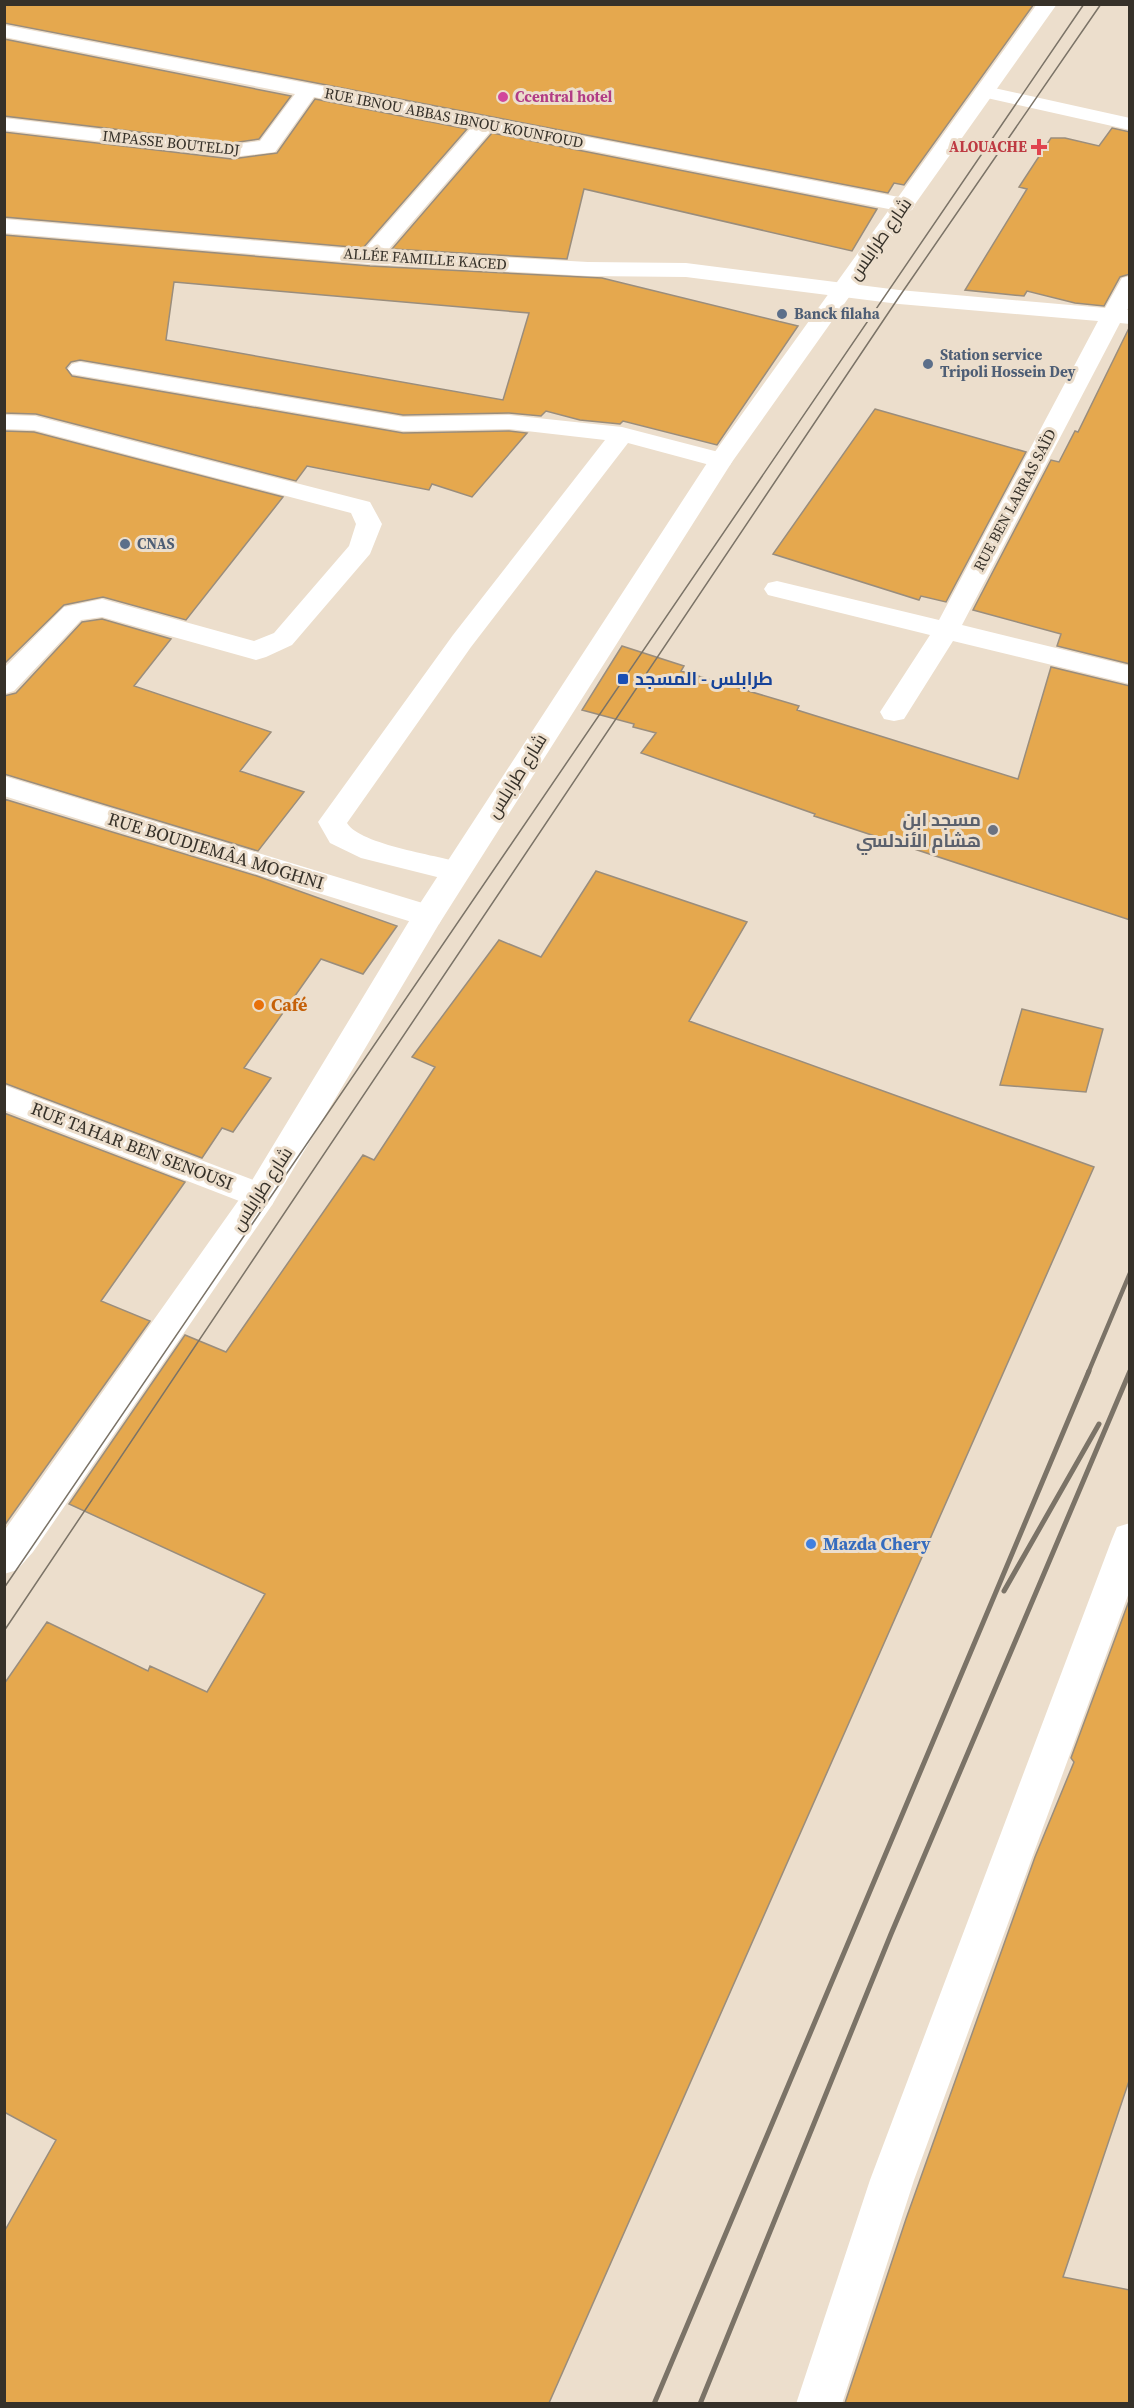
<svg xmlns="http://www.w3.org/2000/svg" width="1134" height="2408" font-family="'Source Serif 4',Cairo,serif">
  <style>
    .building { fill: #e5a84e; stroke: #9a8d7c; stroke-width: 1.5; fill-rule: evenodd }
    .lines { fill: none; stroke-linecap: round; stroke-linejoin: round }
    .minor { fill: #fff; fill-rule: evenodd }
    .major { fill: #fff; fill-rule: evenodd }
    .tram { stroke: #7b7367; stroke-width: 1.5 }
    .rail-far1 { stroke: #7b7367; stroke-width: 4.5 }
    .rail { stroke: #7b7367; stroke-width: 5 }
    .hotel-dot { fill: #d1479c; stroke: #ecdecc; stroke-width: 2 }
    .health-dot { fill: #e0444e; stroke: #ecdecc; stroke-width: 2 }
    .service-dot { fill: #5c6f8a; stroke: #ecdecc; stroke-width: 2 }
    .transit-dot { fill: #1a4fb4; stroke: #ecdecc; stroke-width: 2 }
    .worship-dot { fill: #6b7280; stroke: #ecdecc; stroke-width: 2 }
    .food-dot { fill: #e8710a; stroke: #ecdecc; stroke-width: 2 }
    .shop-dot { fill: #3f7fe0; stroke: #ecdecc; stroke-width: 2 }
    .labels { text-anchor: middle; stroke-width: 6; stroke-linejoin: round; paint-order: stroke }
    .far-hotel-label { font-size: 15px; font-weight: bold; fill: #b23c85; stroke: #ecdecc; text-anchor: start }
    .far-street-label { font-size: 15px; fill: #363129; stroke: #ecdecc }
    .far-health-label { font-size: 15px; font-weight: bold; fill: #be3a42; stroke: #ecdecc; text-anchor: end }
    .far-service-label { font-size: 15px; font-weight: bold; fill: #4e5e75; stroke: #ecdecc; text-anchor: start }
    .street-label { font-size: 18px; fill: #363129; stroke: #ecdecc }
    .transit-label { font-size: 18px; font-weight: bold; fill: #164399; stroke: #ecdecc; text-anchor: start }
    .worship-label { font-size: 18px; font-weight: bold; fill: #5b616d; stroke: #ecdecc; text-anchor: end }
    .food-label { font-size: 18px; font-weight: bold; fill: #c56008; stroke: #ecdecc; text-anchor: start }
    .shop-label { font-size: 18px; font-weight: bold; fill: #366cbe; stroke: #ecdecc; text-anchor: start }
  </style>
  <rect width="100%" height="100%" fill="#ecdecc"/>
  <!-- building -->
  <path class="building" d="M 4,4 L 1034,4 L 904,185 L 894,183 L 888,193 L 4,23 Z
    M 4,39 L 291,96 L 259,139 L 232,143 L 4,116 Z
    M 315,99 L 467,129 L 363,248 L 4,217 L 4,132 L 232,159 L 277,153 Z
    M 1112,128 L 1130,132 L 1130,274 L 1120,277 L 1104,306 L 1075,303 L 1027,291 L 1024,296 L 965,290 L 1027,189 L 1019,187 L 1051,138 L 1065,138 L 1099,146 Z
    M 492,133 L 877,209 L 852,251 L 584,189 L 567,259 L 392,249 Z
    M 4,235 L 370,266 L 602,278 L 798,326 L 717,445 L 623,421 L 620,424 L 580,420 L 546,411 L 541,416 L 509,413 L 403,415 L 80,360 L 71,362 L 66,368 L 72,376 L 403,433 L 509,431 L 527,433 L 472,497 L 432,484 L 429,490 L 307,466 L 296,481 L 36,414 L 4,413 ZM 174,282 L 529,313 L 503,400 L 166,340 Z
    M 1130,326 L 1130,664 L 1057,646 L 1061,634 L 973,610 L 1051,460 L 1059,462 L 1075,431 L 1078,432 Z
    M 875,409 L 1026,452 L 946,602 L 921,596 L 919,600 L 773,554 Z
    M 4,431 L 34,432 L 283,497 L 186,620 L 103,597 L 64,605 L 4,664 Z
    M 102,619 L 171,639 L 134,686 L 271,732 L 240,771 L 304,792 L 258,851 L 4,774 L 4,696 L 16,693 L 82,622 Z
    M 622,646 L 684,666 L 681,671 L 799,706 L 797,710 L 1018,779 L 1051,667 L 1130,686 L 1130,920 L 814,816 L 815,814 L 641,753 L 656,733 L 633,727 L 634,724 L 582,710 Z
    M 4,799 L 257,876 L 397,926 L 363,974 L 321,959 L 244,1068 L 271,1078 L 233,1132 L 222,1128 L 202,1158 L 4,1083 Z
    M 596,871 L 747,922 L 689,1021 L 1094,1167 L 549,2403 L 4,2403 L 4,2232 L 56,2140 L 4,2112 L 4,1684 L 47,1622 L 148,1671 L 150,1666 L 207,1692 L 265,1594 L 69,1504 L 185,1335 L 226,1352 L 363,1155 L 374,1160 L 435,1067 L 412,1057 L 499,940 L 541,957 Z
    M 1022,1009 L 1103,1029 L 1086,1092 L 1000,1085 Z
    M 4,1113 L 185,1182 L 101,1301 L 150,1321 L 4,1526 Z
    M 1130,1598 L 1130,2078 L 1063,2277 L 1130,2290 L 1130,2403 L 845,2403 L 906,2219 L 1035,1857 L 1074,1762 L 1071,1758 Z"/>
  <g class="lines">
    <!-- minor -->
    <path class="minor" d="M 4,25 L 904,198 L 912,200 L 915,205 L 912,210 L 904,212 L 491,131 L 387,251 L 588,262 L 686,263 L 899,290 L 1105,308 L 1122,278 L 1130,276 L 1130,306 L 1127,310 L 1130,310 L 1130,324 L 1120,323 L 962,625 L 1130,666 L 1130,684 L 953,641 L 904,719 L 894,721 L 884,719 L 880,712 L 930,635 L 768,595 L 764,589 L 768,583 L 777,581 L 939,620 L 1098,321 L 899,304 L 686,277 L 588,276 L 370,264 L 4,233 L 4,219 L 364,250 L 471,128 L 314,97 L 275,152 L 232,157 L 4,130 L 4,118 L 232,145 L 260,141 L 295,94 L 4,37 Z
      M 985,86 L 1130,118 L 1130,130 L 978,96 L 975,92 L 978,88 Z
      M 80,362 L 403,417 L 509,415 L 622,427 L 730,455 L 733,460 L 730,465 L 721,468 L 628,443 L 471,647 L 347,823 C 360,845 441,856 467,864 L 472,871 L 467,878 L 457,882 L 361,858 L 330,843 L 318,822 L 453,635 L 605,440 L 509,429 L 403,431 L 72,374 L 68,369 L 72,364 Z
      M 4,415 L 35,416 L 370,502 L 382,524 L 370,554 L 292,645 L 266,657 L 256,660 L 102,617 L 81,620 L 14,691 L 4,694 L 4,668 L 64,607 L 102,599 L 254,641 L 274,633 L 349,546 L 356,524 L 351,513 L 34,430 L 4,429 Z
      M 4,776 L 439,908 L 443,916 L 439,924 L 428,927 L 4,796 Z
      M 4,1085 L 272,1187 L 276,1196 L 272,1205 L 260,1209 L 4,1110 Z
      M 1130,1523 L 1130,1590 L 914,2180 L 842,2404 L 796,2404 L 870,2180 L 1112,1539 L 1117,1527 Z"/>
    <!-- major -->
    <path class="major" d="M 1037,4 L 1057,4 L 732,462 L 439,924 L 272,1205 L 33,1552 L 17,1570 L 4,1574 L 4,1531 L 248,1187 L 417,908 L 709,460 Z"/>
    <!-- tram -->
    <path class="tram" d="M 4,1588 L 1084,4
      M 4,1631 L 899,297 L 1101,4"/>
    <!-- rail-far1 -->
    <path class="rail-far1" d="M 1088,1373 L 1130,1273"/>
    <!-- rail -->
    <path class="rail" d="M 1004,1591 L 1099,1424
      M 654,2404 L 1089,1371
      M 700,2404 L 891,1934 L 1130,1371"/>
  </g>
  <!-- markers -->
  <circle class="hotel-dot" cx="503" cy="97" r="6"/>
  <path class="health-dot" d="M1036 138h6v6h6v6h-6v6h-6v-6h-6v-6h6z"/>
  <g class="service-dot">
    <circle cx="782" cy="314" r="6"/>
    <circle cx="928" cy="364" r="6"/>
    <circle cx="125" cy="544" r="6"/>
  </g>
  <rect class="transit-dot" x="617" y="673" width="12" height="12" rx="3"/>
  <circle class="worship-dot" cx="993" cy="830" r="6"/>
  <circle class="food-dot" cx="259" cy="1005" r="6"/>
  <circle class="shop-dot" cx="811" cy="1544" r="6"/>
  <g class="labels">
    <!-- far-hotel labels -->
    <g class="far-hotel-label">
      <text x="515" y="102">Ccentral hotel</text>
    </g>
    <!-- far-street labels -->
    <g class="far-street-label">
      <text transform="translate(454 118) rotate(11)" y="5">RUE IBNOU ABBAS IBNOU KOUNFOUD</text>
      <text transform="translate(171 143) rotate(6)" y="5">IMPASSE BOUTELDJ</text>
      <text transform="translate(425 259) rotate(4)" y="5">ALLÉE FAMILLE KACED</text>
      <text transform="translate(1015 500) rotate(-62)" y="5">RUE BEN LARRAS SAÏD</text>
    </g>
    <!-- far-health labels -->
    <g class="far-health-label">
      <text x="1027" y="152">ALOUACHE</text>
    </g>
    <!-- far-service labels -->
    <g class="far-service-label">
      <text x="794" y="319">Banck filaha</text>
      <text x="940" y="360">Station service<tspan x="940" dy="17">Tripoli Hossein Dey</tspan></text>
      <text x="137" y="549">CNAS</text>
    </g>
    <!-- street labels -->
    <g class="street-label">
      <text transform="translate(880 239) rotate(-55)" y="6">شارع طرابلس</text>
      <text transform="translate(517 776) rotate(-58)" y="6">شارع طرابلس</text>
      <text transform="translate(216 851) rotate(17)" y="6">RUE BOUDJEMÂA MOGHNI</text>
      <text transform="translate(132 1146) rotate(21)" y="6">RUE TAHAR BEN SENOUSI</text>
      <text transform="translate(262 1189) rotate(-57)" y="6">شارع طرابلس</text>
    </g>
    <!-- transit labels -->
    <g class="transit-label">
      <text x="635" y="685">طرابلس - المسجد</text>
    </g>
    <!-- worship labels -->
    <g class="worship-label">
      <text x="981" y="826">مسجد ابن<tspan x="981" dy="21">هشام الأندلسي</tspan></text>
    </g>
    <!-- food labels -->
    <g class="food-label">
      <text x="271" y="1011">Café</text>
    </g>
    <!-- shop labels -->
    <g class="shop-label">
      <text x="823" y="1550">Mazda Chery</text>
    </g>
  </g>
  <!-- border -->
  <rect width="1134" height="2408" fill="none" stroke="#363129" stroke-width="12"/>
</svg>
